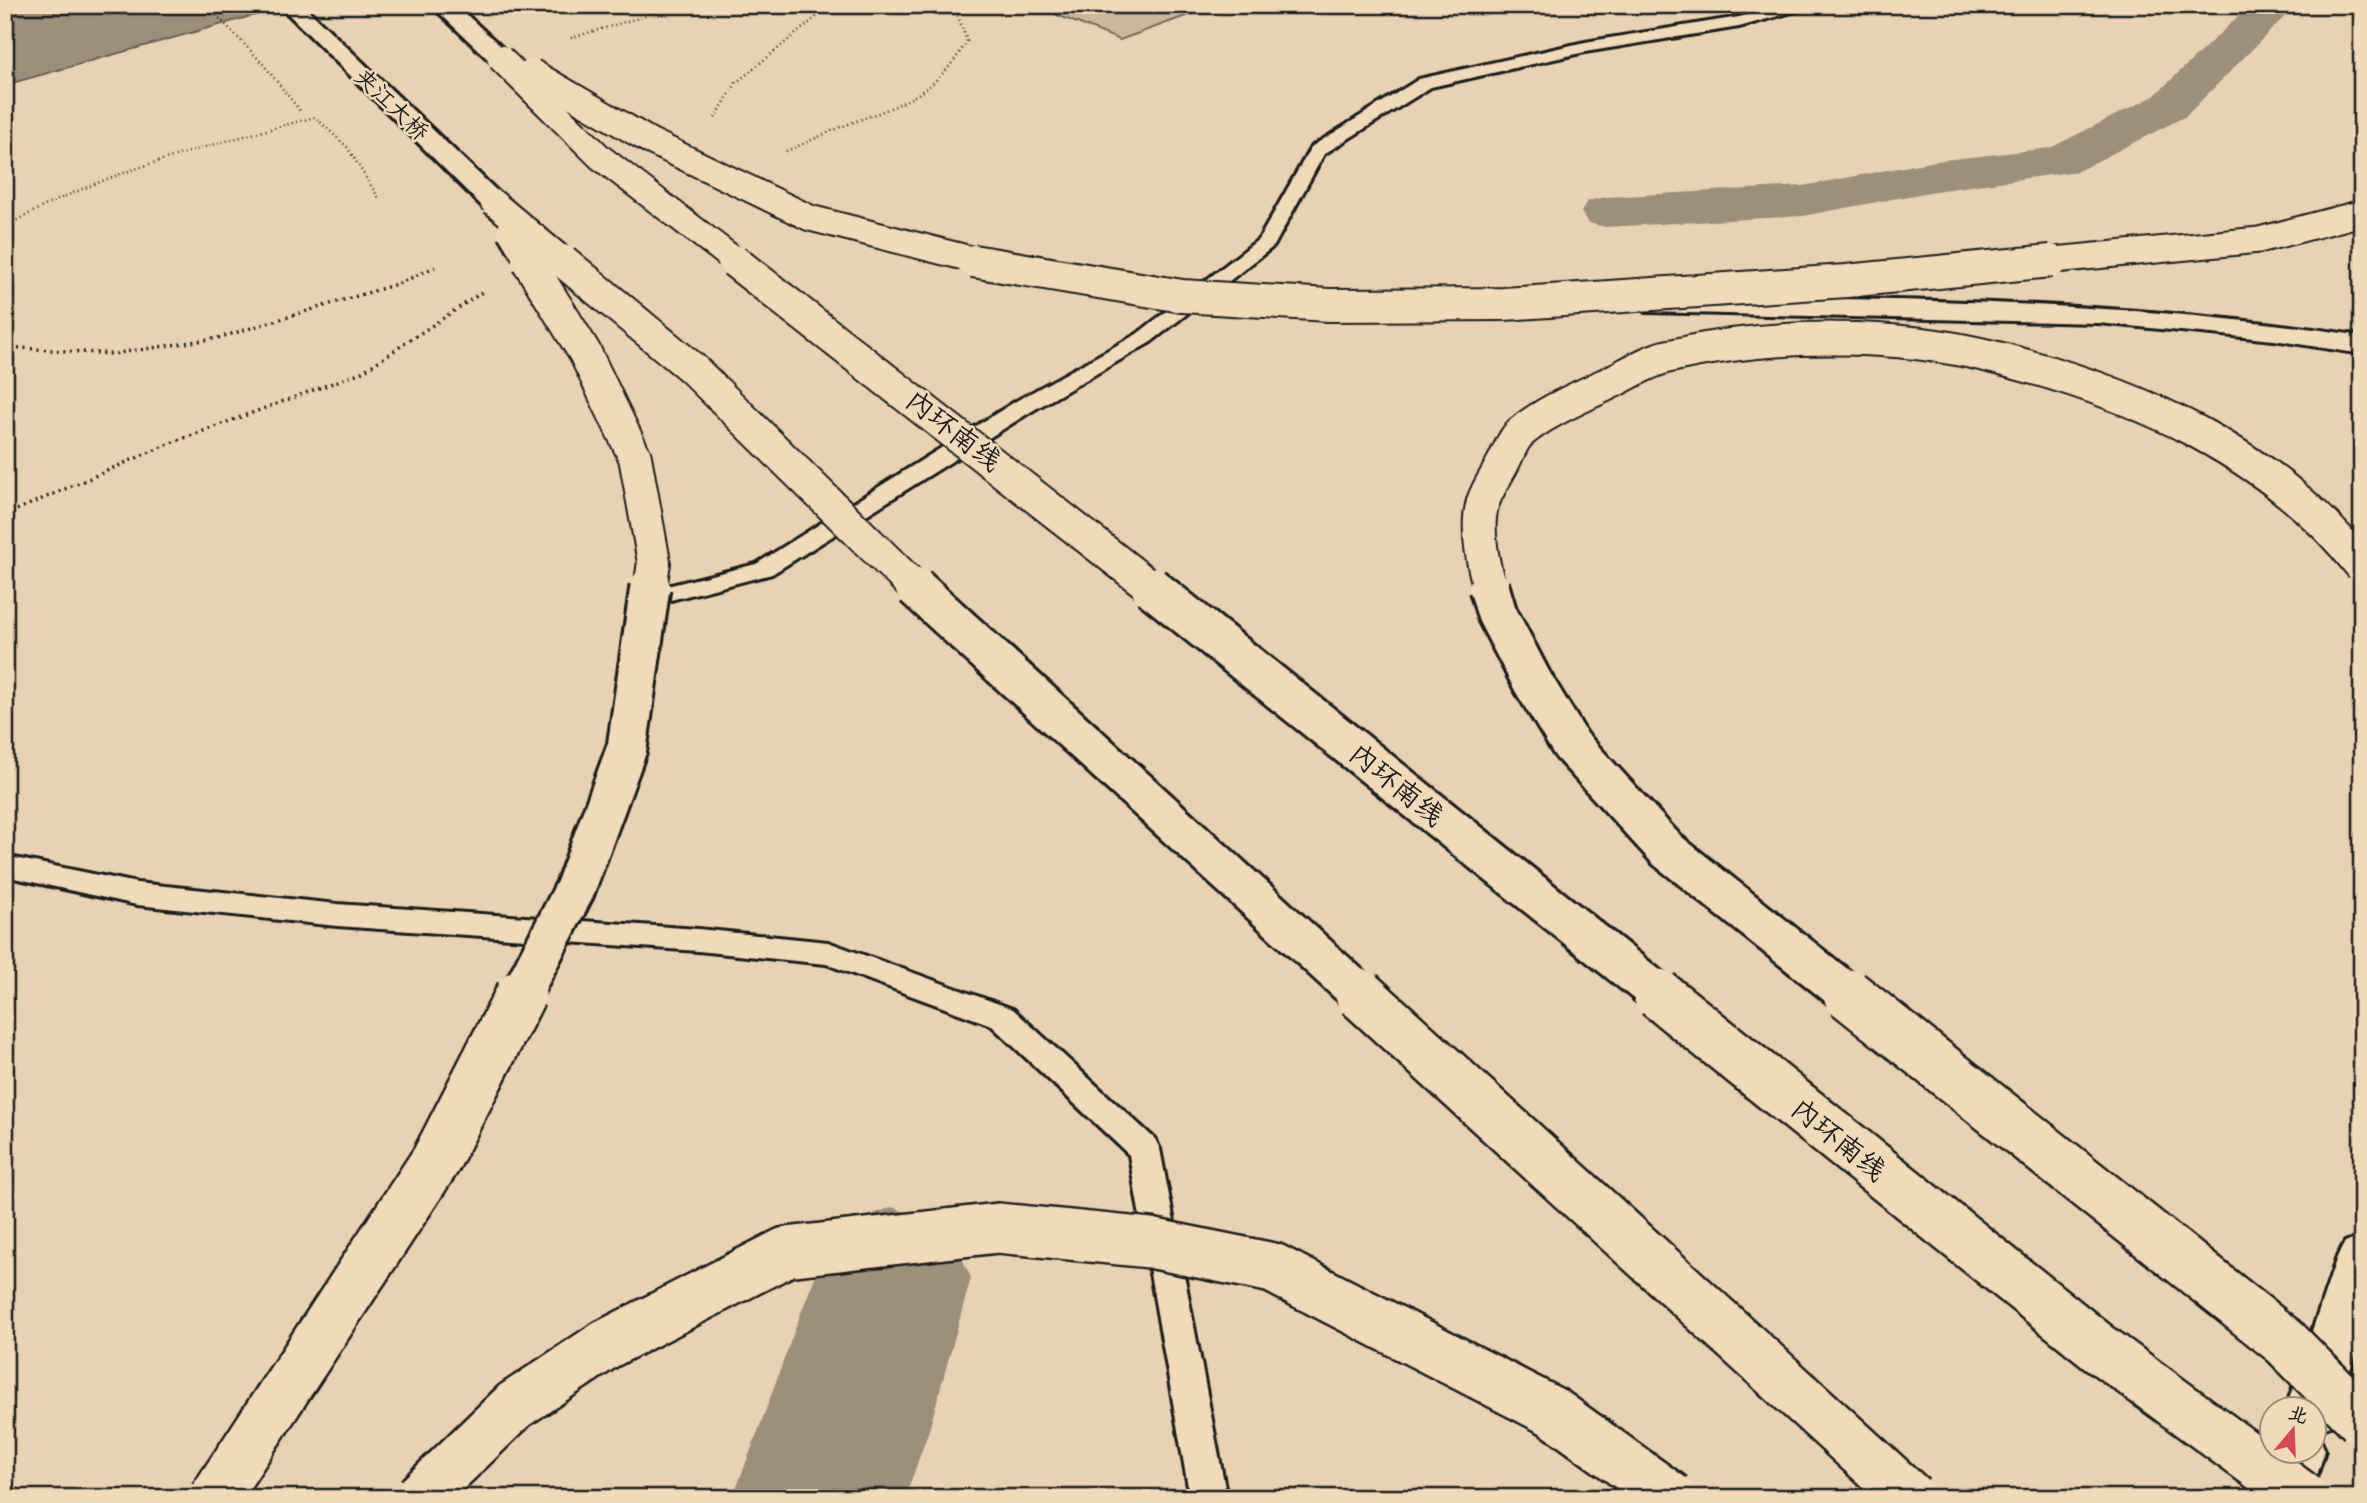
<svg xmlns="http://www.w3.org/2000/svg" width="2367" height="1503" font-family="Dekko,'LXGW WenKai TC',sans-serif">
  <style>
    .green { fill: #cab79d; stroke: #736a5c; stroke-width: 2 }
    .water { fill: #9c8f7b; stroke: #696155; stroke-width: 2 }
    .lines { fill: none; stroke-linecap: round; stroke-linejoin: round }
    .canal { fill: #9c8f7b; fill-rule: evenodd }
    .river { fill: #9c8f7b; fill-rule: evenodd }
    .lane-casing { stroke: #1c1c1c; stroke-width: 6 }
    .highway-casing { stroke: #1c1c1c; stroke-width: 6 }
    .path-far1 { stroke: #1c1c1c; stroke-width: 2.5; stroke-dasharray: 1 3.5; stroke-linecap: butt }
    .path { stroke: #1c1c1c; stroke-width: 3.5; stroke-dasharray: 2 4.5; stroke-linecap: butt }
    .lane { fill: #f0dab9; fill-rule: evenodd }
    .highway { fill: #f0dab9; fill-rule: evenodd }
    .highway-bridge-far3-casing { stroke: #1c1c1c; stroke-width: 29; stroke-linecap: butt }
    .highway-bridge-far2-casing { stroke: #1c1c1c; stroke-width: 36; stroke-linecap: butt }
    .highway-bridge-far1-casing { stroke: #1c1c1c; stroke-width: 45; stroke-linecap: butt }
    .highway-bridge-casing { stroke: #1c1c1c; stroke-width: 54; stroke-linecap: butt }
    .highway-bridge-far3 { stroke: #f0dab9; stroke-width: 25 }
    .highway-bridge-far2 { stroke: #f0dab9; stroke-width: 32 }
    .highway-bridge-far1 { stroke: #f0dab9; stroke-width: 39 }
    .highway-bridge { stroke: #f0dab9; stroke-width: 49 }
    .labels { text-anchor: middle; stroke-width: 5; stroke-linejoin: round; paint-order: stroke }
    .far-street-label { font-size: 23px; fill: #1c1c1c; stroke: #f0dab9 }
    .street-label { font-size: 28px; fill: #1c1c1c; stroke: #f0dab9 }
  </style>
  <rect width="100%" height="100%" fill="#e8d2b3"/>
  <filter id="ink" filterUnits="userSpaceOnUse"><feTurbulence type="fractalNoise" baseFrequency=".0143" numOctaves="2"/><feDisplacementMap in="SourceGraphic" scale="14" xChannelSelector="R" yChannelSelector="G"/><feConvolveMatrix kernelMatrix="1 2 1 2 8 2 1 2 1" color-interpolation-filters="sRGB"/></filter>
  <g filter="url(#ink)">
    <!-- green -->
    <path class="green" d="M 1032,5 L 1216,5 L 1120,40 Z"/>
    <!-- water -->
    <path class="water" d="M 5,5 L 291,5 L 5,85 Z"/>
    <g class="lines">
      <!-- canal -->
      <path class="canal" d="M 2250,5 L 2296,5 L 2186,116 L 2078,171 L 1935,191 L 1803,216 L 1606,227 L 1588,223 L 1581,212 L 1588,201 L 1606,197 L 1803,186 L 1935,161 L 2050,148 L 2154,96 Z"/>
      <!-- river -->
      <path class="river" d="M 892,1207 L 948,1228 L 971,1278 L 929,1430 L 905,1498 L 732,1498 C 769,1409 796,1315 836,1228 Z"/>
      <defs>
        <path id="lane" d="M 1789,5 L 1817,5 L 1739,27 L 1585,52 L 1431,87 L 1324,154 L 1274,246 L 1151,342 L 1032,411 L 772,574 L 659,603 L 651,600 L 647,595 L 651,590 L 756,564 L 1016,401 L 1137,334 L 1259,239 L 1311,147 L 1419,79 L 1585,42 L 1739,17 Z
          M 5,856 L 137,883 L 337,904 L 698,929 L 828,942 L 1013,1009 L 1155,1139 L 1160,1149 L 1227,1498 L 1190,1498 L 1129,1155 L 991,1025 L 826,964 L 698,951 L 337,926 L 137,905 L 5,876 Z"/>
        <path id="highway" d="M 279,5 L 303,5 L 502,196 L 506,202 L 502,208 L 484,208 Z
          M 431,5 L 456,5 L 508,53 L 512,58 L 508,63 L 492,63 Z
          M 1656,297 C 1893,299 2127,300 2362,336 L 2362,354 L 2274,340 L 2098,323 L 1646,312 L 1641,306 L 1646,300 Z
          M 2362,1235 L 2362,1335 L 2331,1426 L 2316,1431 L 2325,1450 L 2310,1498 L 2256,1498 L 2272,1447 L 2272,1450 L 2314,1450 L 2314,1408 L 2286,1408 L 2337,1257 L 2345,1242 Z"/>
      </defs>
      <!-- lane casing -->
      <use href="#lane" class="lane-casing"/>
      <!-- highway casing -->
      <use href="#highway" class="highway-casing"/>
      <!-- path-far1 -->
      <path class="path-far1" d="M 207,5 L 263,64 L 301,112
        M 571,38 L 682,5
        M 715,118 L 736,83 L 831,5
        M 786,151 C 806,143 826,133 846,125 C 902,104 935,95 967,41 L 958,16 L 938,5
        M 5,227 C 102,171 208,146 315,117 L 347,147 L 380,200"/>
      <!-- path -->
      <path class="path" d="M 5,347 L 112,354 L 218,338 L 400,283 L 435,267
        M 5,515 L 171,443 L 362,372 L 484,291"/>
      <!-- lane -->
      <use href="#lane" class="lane"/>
      <!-- highway -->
      <use href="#highway" class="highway"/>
      <defs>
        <path id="highway-bridge-far3" d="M 500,58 L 600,157 L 737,262
          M 532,72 L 650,141 L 810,218 L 983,262
          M 493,202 L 565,262
          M 510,231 L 529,262
          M 2034,262 L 2259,240 L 2362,213"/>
        <path id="highway-bridge-far2" d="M 528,261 L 585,353 L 635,457 L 654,562 L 650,589
          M 563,261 L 693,369 L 916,589
          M 734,261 L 1153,589
          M 973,261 L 1182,296 L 1329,305 L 1504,304 L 1846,281 L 2051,261
          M 1490,589 C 1483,565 1475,526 1483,502 C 1487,489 1497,475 1503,463 C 1508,454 1512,441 1519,434 C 1540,414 1578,398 1605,385 C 1625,376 1648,360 1670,356 C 1770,333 1898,332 1997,358 C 2136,393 2273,452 2362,567"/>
        <path id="highway-bridge-far1" d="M 915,587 L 1362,996
          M 1151,587 L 1661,996
          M 1489,587 L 1497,614 L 1532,681 L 1571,745 L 1667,850 L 1850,996
          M 520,996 L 575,889 L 627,748 L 650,587"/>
        <path id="highway-bridge" d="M 1360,994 L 1911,1498
          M 1658,994 L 2098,1347 L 2304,1498
          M 1848,994 L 2285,1342 L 2362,1420
          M 214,1498 L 436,1160 L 521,994
          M 419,1498 L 515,1405 L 605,1345 L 786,1252 L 998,1228 L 1150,1243 L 1273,1268 L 1553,1412 L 1672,1498"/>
      </defs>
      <!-- highway-bridge-far3 casing -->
      <use href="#highway-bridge-far3" class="highway-bridge-far3-casing"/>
      <!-- highway-bridge-far2 casing -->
      <use href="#highway-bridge-far2" class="highway-bridge-far2-casing"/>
      <!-- highway-bridge-far1 casing -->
      <use href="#highway-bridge-far1" class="highway-bridge-far1-casing"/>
      <!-- highway-bridge casing -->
      <use href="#highway-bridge" class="highway-bridge-casing"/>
      <!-- highway-bridge-far3 -->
      <use href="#highway-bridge-far3" class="highway-bridge-far3"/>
      <!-- highway-bridge-far2 -->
      <use href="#highway-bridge-far2" class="highway-bridge-far2"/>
      <!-- highway-bridge-far1 -->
      <use href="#highway-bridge-far1" class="highway-bridge-far1"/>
      <!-- highway-bridge -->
      <use href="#highway-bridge" class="highway-bridge"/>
    </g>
  </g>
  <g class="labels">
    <!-- far-street labels -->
    <g class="far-street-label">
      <text transform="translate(392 104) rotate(44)" y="8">夹江大桥</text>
    </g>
    <!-- street labels -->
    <g class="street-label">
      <text transform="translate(954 430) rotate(38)" y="10">内环南线</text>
      <text transform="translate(1397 784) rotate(39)" y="10">内环南线</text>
      <text transform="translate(1839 1139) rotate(39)" y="10">内环南线</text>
    </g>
  </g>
  <!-- margin -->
  <rect width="2367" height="1503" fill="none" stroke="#f0dab9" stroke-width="28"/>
  <rect x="14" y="14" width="2339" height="1475" fill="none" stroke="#1c1c1c" stroke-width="2.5" filter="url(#ink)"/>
  <!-- north arrow -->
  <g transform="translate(2293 1430) rotate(19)"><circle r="33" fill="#f0dab9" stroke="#9b8e7a" stroke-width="2"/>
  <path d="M0-5L12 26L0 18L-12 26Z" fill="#d1495b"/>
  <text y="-10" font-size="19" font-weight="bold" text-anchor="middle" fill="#1c1c1c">北</text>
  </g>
</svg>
